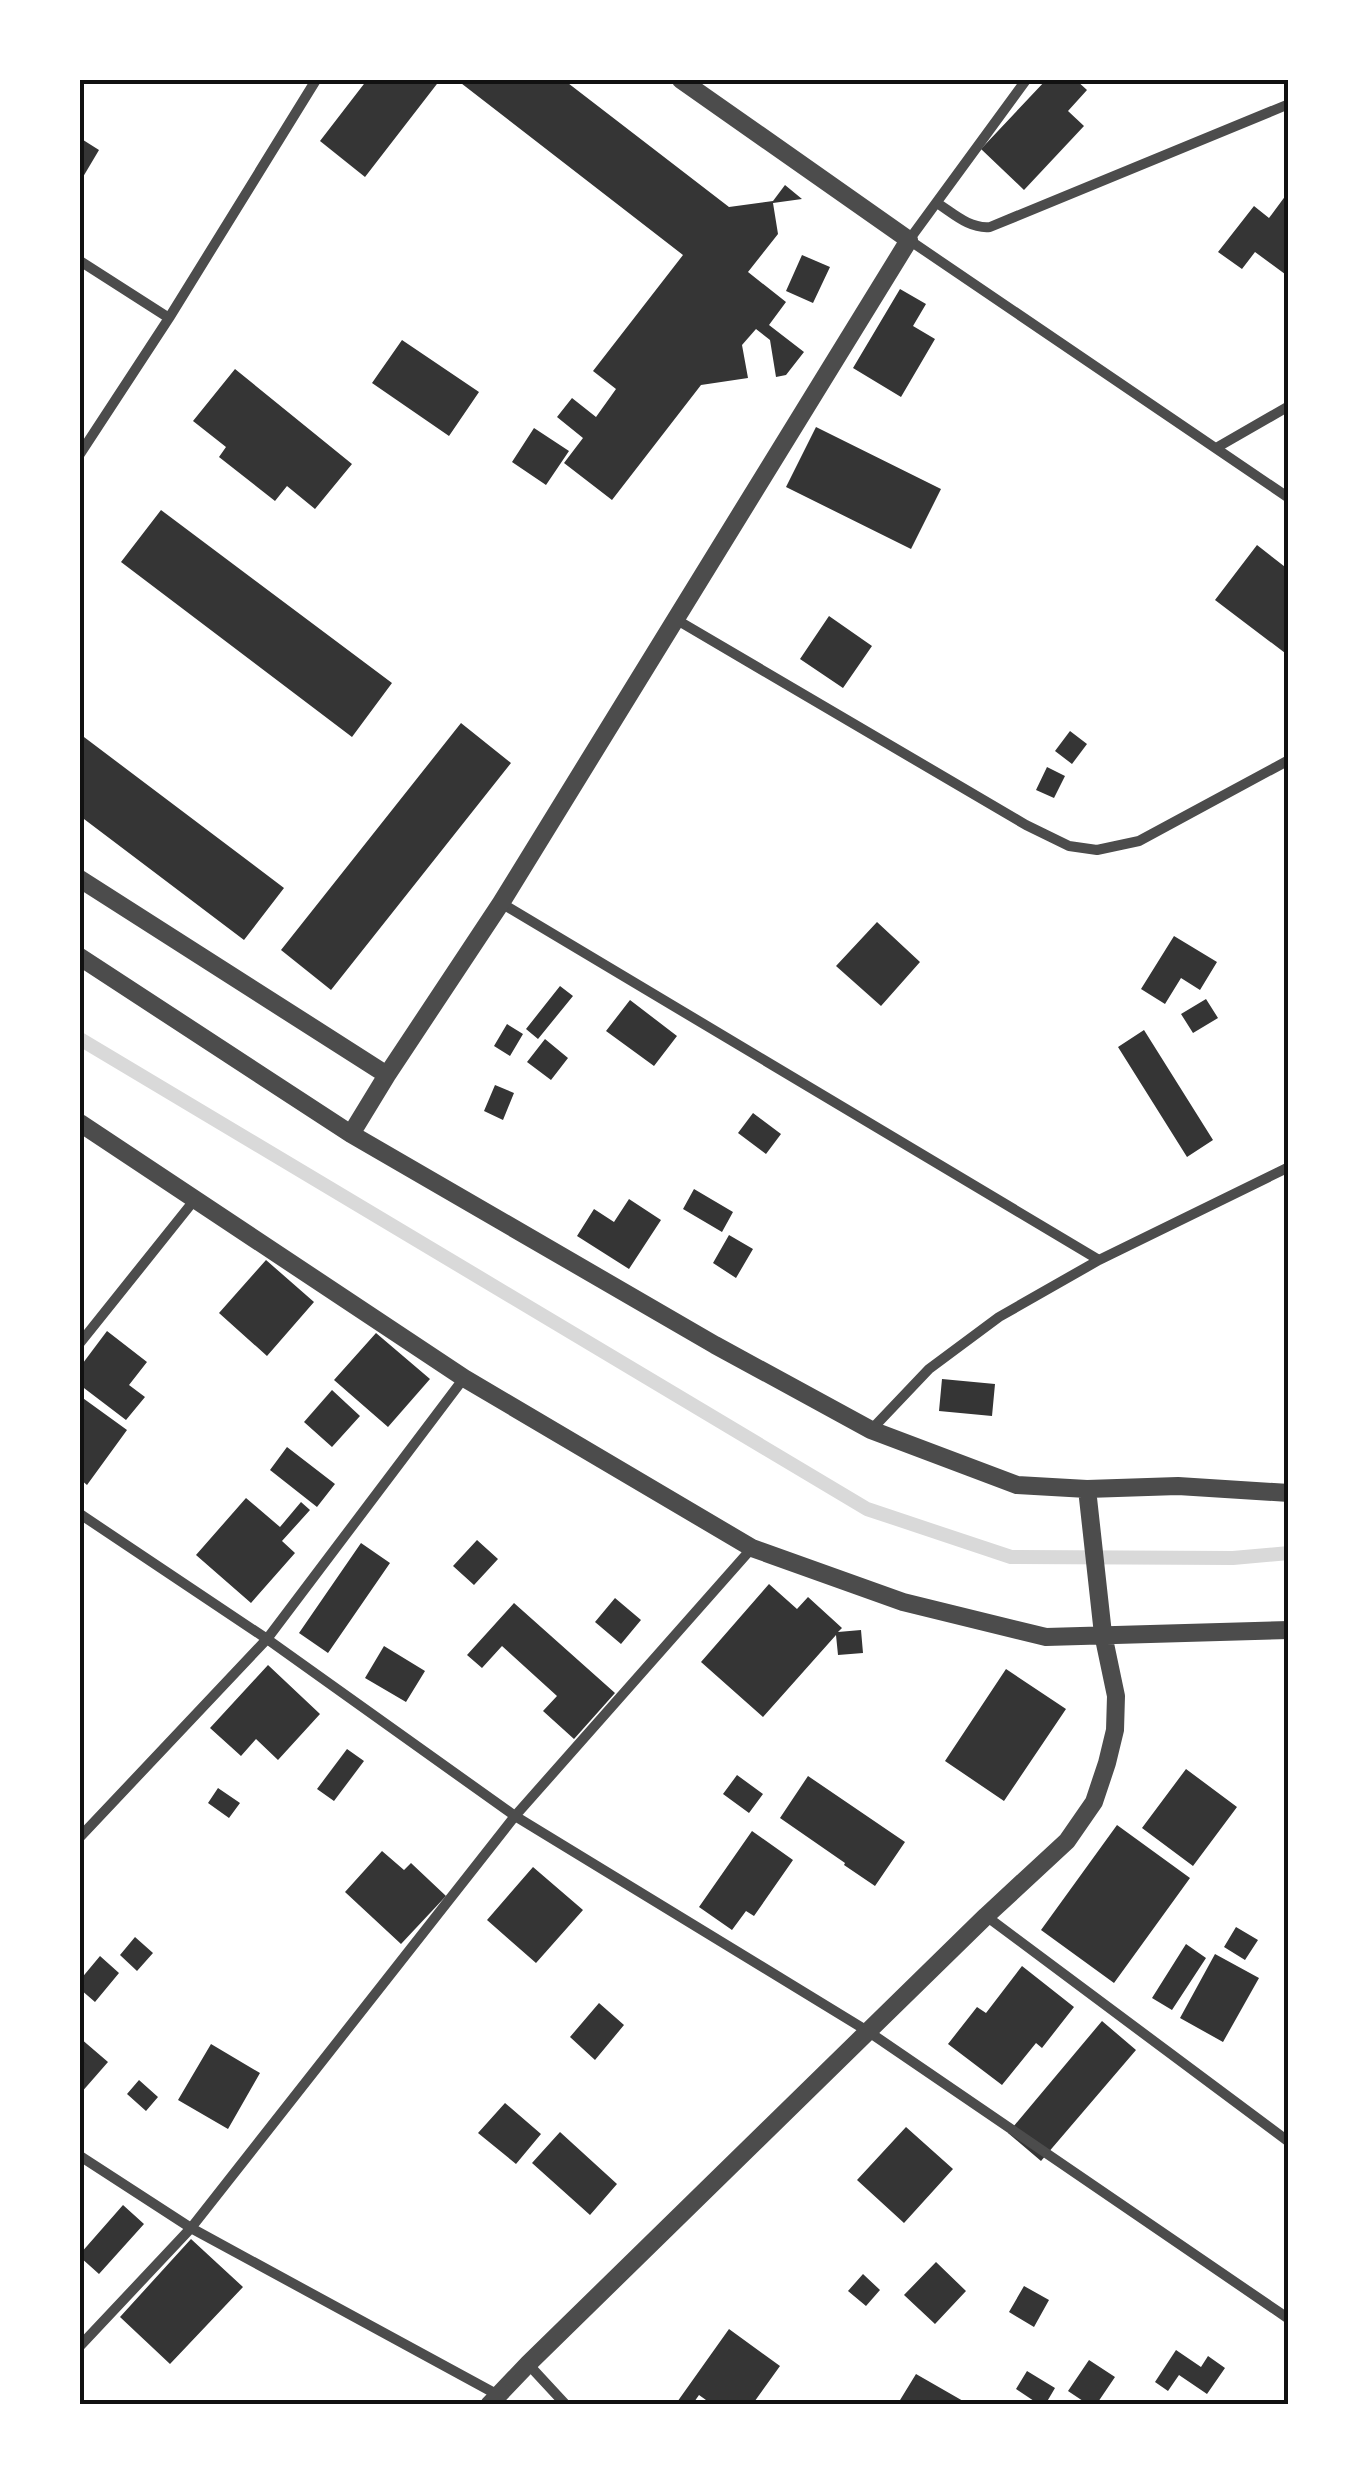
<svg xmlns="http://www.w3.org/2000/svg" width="1369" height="2485" font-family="Rubik,sans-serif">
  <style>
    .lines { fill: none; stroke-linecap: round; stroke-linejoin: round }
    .stream { stroke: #d9d9d9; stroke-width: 14 }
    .building { fill: #353535 }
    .minor { stroke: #4c4c4c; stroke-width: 10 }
    .tertiary { stroke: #4c4c4c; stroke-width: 18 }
    .neatline { fill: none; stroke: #111; stroke-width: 4 }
  </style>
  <rect width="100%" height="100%" fill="#fff"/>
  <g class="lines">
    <!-- stream -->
    <path class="stream" d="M 80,1039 L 867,1509 L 1011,1557 L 1233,1558 L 1289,1553"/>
  </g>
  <!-- building -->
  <path class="building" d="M 367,80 L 440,80 L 365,177 L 320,141 Z
    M 457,80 L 564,80 L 729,207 L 773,201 L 785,185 L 802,199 L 773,203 L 778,234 L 748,272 L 786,302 L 769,325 L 804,352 L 786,375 L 776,377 L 770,340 L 756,329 L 742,345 L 748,378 L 701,385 L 612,500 L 564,463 L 583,438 L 557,417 L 572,398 L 596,417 L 616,389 L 593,371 L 683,255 Z
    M 1046,80 L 1076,80 L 1087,90 L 1068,111 L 1084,126 L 1024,190 L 981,149 Z
    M 80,138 L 99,150 L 80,182 Z
    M 1289,191 L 1289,277 L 1255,252 L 1242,269 L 1218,252 L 1254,206 L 1269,218 Z
    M 802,255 L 830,267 L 813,303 L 786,291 Z
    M 900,289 L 926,304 L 913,326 L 935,339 L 901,397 L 853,368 Z
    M 402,340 L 479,392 L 449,436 L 372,383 Z
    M 235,369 L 352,464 L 315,509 L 287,486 L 275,501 L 219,457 L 226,447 L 193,421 Z
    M 816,427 L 941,489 L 911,549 L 786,487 Z
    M 534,428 L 569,451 L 546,485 L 512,462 Z
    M 161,510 L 392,683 L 352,737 L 121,562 Z
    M 1257,545 L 1289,570 L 1289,656 L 1215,600 Z
    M 829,616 L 872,646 L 843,688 L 800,659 Z
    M 461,723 L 511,763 L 331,990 L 281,950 Z
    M 1070,731 L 1087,744 L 1072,764 L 1055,751 Z
    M 80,734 L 284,888 L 244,940 L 80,816 Z
    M 1047,767 L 1065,776 L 1054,798 L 1036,790 Z
    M 877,922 L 920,962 L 881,1006 L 836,966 Z
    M 1174,936 L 1217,962 L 1200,990 L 1181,978 L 1165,1004 L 1141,989 Z
    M 560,986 L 573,996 L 538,1039 L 526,1029 Z
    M 1206,999 L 1218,1018 L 1193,1033 L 1181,1014 Z
    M 630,1000 L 677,1036 L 654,1066 L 606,1031 Z
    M 507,1024 L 523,1034 L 510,1056 L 494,1046 Z
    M 1144,1030 L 1213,1140 L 1187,1157 L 1118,1047 Z
    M 545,1039 L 568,1058 L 551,1080 L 527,1062 Z
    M 495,1085 L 514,1093 L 503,1120 L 484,1111 Z
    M 753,1113 L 781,1134 L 766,1154 L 738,1133 Z
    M 694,1189 L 733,1212 L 722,1232 L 683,1209 Z
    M 629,1199 L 661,1220 L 629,1269 L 577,1236 L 594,1209 L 614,1222 Z
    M 729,1235 L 753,1249 L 736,1278 L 713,1263 Z
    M 266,1260 L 314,1302 L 267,1356 L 219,1313 Z
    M 107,1331 L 147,1362 L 129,1385 L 145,1397 L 126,1420 L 80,1385 L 80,1367 Z
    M 376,1333 L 430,1379 L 388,1427 L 334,1380 Z
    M 942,1379 L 995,1384 L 992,1416 L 939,1411 Z
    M 332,1390 L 360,1416 L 332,1447 L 304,1422 Z
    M 80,1396 L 127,1430 L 87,1485 L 80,1479 Z
    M 287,1447 L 335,1484 L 317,1507 L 270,1470 Z
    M 246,1498 L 280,1527 L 301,1502 L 310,1510 L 282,1541 L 295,1553 L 251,1603 L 196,1555 Z
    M 477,1540 L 498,1559 L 474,1585 L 453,1566 Z
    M 361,1543 L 390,1563 L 328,1653 L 299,1633 Z
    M 769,1584 L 797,1609 L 808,1597 L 842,1628 L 838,1632 L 861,1630 L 863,1653 L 838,1655 L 836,1635 L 763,1717 L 701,1662 Z
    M 615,1598 L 641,1620 L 621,1644 L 595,1622 Z
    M 514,1603 L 615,1693 L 574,1739 L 543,1711 L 557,1696 L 502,1646 L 482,1668 L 467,1655 Z
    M 384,1646 L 425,1671 L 406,1702 L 365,1678 Z
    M 268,1665 L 320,1714 L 278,1760 L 256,1739 L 241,1756 L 210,1728 Z
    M 1006,1669 L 1066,1709 L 1004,1801 L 945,1761 Z
    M 347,1749 L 364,1761 L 334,1801 L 317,1789 Z
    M 1186,1769 L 1237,1807 L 1193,1866 L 1142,1828 Z
    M 737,1775 L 763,1794 L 749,1813 L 723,1794 Z
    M 808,1776 L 905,1842 L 875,1886 L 844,1865 L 845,1863 L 780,1818 Z
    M 218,1788 L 240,1803 L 229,1818 L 208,1803 Z
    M 1117,1825 L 1190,1878 L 1114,1983 L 1041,1930 Z
    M 752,1831 L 793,1860 L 754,1916 L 746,1911 L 732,1930 L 699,1907 Z
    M 382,1851 L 404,1870 L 411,1863 L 446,1896 L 401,1944 L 345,1892 Z
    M 533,1867 L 583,1910 L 536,1963 L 487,1920 Z
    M 1236,1927 L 1258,1940 L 1245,1960 L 1224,1947 Z
    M 135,1937 L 153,1953 L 137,1971 L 120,1955 Z
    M 1186,1944 L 1206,1958 L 1172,2010 L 1152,1998 Z
    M 1215,1954 L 1259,1978 L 1223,2042 L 1180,2018 Z
    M 100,1956 L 119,1973 L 95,2002 L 80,1989 L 80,1980 Z
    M 1022,1966 L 1074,2007 L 1042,2048 L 1036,2043 L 1002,2085 L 948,2044 L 977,2007 L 986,2013 Z
    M 599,2003 L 624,2025 L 595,2060 L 570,2037 Z
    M 1102,2021 L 1136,2050 L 1041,2161 L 1008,2133 Z
    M 80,2038 L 108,2062 L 80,2094 Z
    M 211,2044 L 260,2073 L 228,2129 L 178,2100 Z
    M 139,2080 L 158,2097 L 146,2111 L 127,2094 Z
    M 505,2103 L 541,2134 L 516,2164 L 478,2133 Z
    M 906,2127 L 953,2169 L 904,2223 L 857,2180 Z
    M 560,2132 L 617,2184 L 590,2215 L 532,2163 Z
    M 123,2205 L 144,2224 L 99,2274 L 80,2257 L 80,2254 Z
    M 191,2239 L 243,2287 L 170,2364 L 120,2317 Z
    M 936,2262 L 966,2291 L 935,2324 L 904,2295 Z
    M 863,2274 L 880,2290 L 866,2306 L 848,2291 Z
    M 1024,2286 L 1049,2300 L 1034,2327 L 1009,2312 Z
    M 729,2329 L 780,2366 L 752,2405 L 713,2405 L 699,2395 L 692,2405 L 675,2405 Z
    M 1176,2350 L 1201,2367 L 1208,2356 L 1225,2368 L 1207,2394 L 1179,2375 L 1168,2391 L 1155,2382 Z
    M 1089,2360 L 1115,2377 L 1096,2405 L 1089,2405 L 1068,2391 Z
    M 1027,2371 L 1055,2388 L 1045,2405 L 1040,2405 L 1016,2389 Z
    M 916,2374 L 970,2405 L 897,2405 Z"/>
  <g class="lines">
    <!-- minor -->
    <path class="minor" d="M 1026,80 L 909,240 L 1289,498
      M 937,203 C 953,213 969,229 990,227 L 1289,104
      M 80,261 L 169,318
      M 1216,448 L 1289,406
      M 80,454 L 169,318 L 316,80
      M 677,620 L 1026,825 L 1069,846 L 1097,850 L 1139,841 L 1289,760
      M 501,903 L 1099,1260
      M 80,1343 L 196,1198
      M 871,1430 L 929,1369 L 999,1317 L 1099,1260 L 1289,1167
      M 80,1514 L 267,1639 L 515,1816 L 869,2032 L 1289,2319
      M 80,1837 L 267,1639 L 464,1378
      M 986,1916 L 1289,2142
      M 80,2156 L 191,2228 L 498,2395
      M 80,2346 L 191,2228 L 515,1816 L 752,1548
      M 528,2364 L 566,2405"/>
    <!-- tertiary -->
    <path class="tertiary" d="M 80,879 L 387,1075
      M 80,957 L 351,1134 L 715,1345 L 871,1430 L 1017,1485 L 1087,1489 L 1178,1486 L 1289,1493
      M 80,1123 L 464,1378 L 752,1548 L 903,1602 L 1046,1637 L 1289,1630
      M 351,1134 L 387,1075 L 501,903 L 909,240 L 681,80
      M 489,2405 L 528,2364 L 986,1916 L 1067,1841 L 1094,1802 L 1107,1763 L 1115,1730 L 1116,1696 L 1103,1634 L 1087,1489"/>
  </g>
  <!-- border -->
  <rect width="1369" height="2485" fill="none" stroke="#ffffff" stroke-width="165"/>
  <rect x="82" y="82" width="1204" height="2320" class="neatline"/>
</svg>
